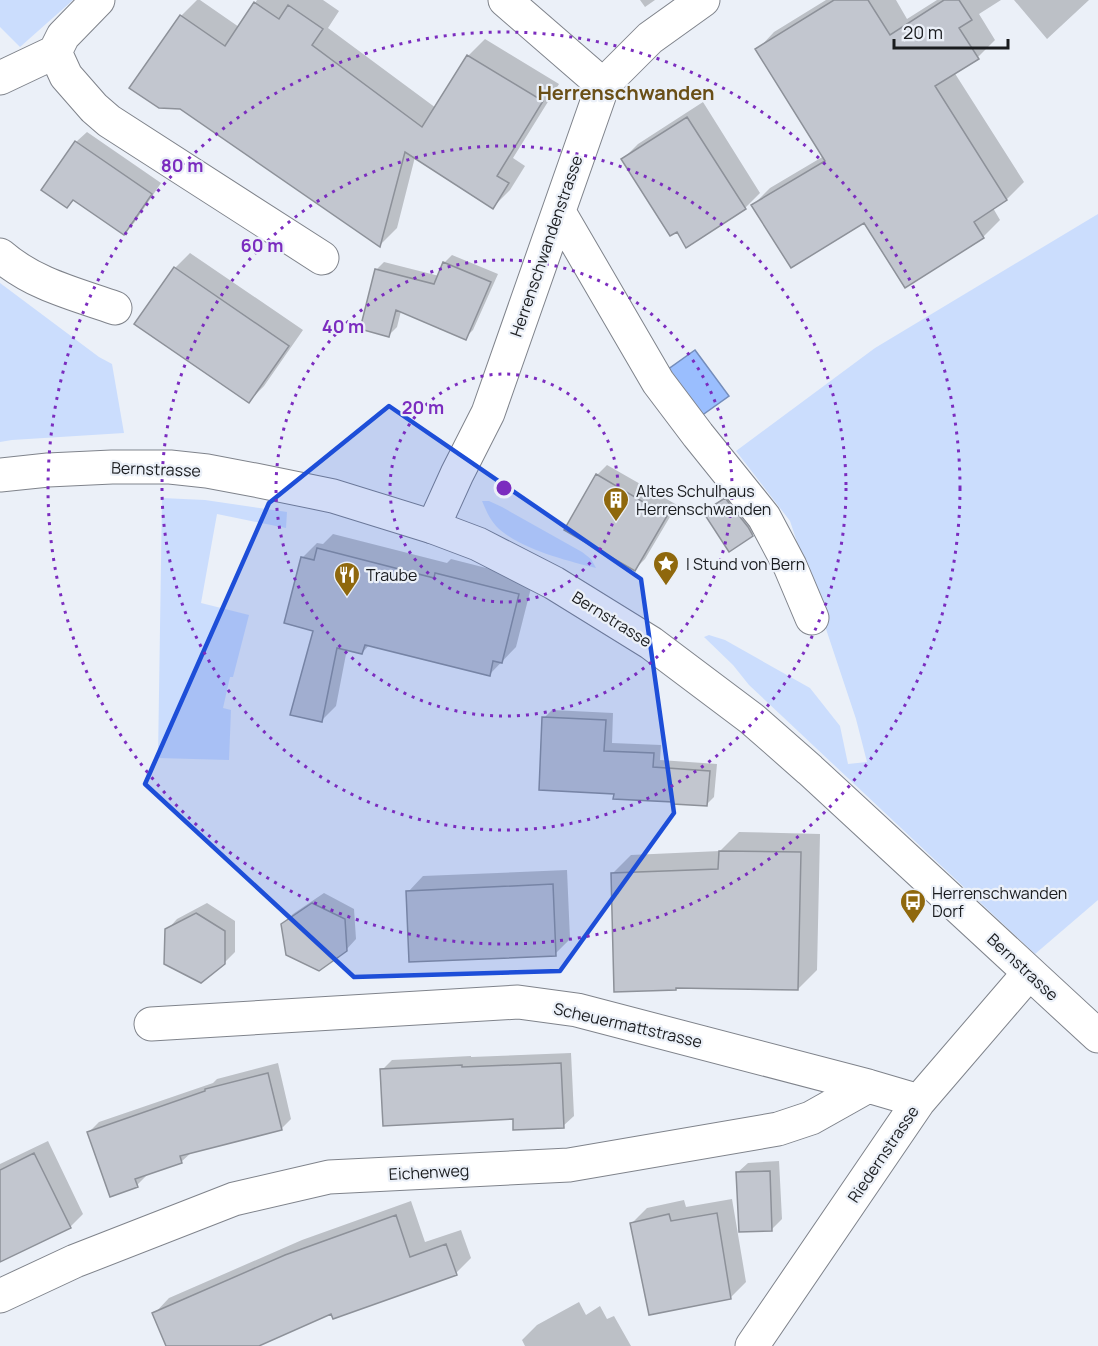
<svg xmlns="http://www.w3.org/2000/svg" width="1098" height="1346" font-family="Manrope,sans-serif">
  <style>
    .green { fill: #cbddfd }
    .water { fill: #9abefe; stroke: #748dbb; stroke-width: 1.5 }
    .shadow { fill: #0003 }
    .building { fill: #c2c6cf; stroke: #8d9199; stroke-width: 1.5 }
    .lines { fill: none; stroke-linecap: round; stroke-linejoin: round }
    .minor-casing { stroke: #7f838b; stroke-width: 35 }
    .major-casing { stroke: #7f838b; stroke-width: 35 }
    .minor { stroke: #fff; stroke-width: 33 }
    .major { stroke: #fff; stroke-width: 33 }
    .marked { fill: #1d4ed8; fill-opacity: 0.2; stroke: #1d4ed8; stroke-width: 4.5; stroke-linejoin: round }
    .ring { fill: none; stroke: #7b2cbf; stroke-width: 3; stroke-dasharray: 3 6 }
    .labels { text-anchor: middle; stroke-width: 4.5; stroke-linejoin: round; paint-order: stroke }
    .street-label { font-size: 16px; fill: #1a1c1f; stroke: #ebf0f8 }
    .poi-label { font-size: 16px; fill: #1a1c1f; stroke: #ebf0f8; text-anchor: start }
    .quarter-label { font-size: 20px; font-weight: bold; fill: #6a4f17; stroke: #ebf0f8 }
    .centre { fill: #7b2cbf; stroke: #ebf0f8; stroke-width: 3 }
    .ring-label { font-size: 18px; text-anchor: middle; font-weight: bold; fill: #7b2cbf; stroke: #ebf0f8; stroke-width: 4.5; stroke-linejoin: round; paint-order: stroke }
  </style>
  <rect width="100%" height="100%" fill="#ebf0f8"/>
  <!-- green -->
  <path class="green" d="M 0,0 L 73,0 L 20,47 L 0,27 Z
    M 1098,214 L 1098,900 L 1035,954 L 749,685 L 733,665 L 704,637 L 709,635 L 725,640 L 810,688 L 840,726 L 848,764 L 867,762 L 856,719 L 790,521 L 736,451 L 875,348 Z
    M 0,283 L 99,357 L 112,364 L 124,433 L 12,440 L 0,442 Z
    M 162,498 L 205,500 L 287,512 L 286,528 L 217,514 L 201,603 L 249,615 L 233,677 L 230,677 L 223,708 L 231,710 L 229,760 L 158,758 Z
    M 482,501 L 489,501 L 502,507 L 582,552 L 591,559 L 596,568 C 567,561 517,548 496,526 C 489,518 486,510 482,501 Z"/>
  <!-- water -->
  <path class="water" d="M 695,350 L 729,396 L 701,416 L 667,370 Z"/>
  <!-- shadow -->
  <path class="shadow" d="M 197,0 L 200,0 L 239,27 L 257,0 L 323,0 L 339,11 L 328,28 L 436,108 L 468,56 L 485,39 L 559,84 L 513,158 L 525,166 L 510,190 L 493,207 L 415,157 L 397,228 L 380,245 L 181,16 Z
    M 640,0 L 655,0 L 645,7 Z
    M 826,0 L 896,0 L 907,19 L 937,0 L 1001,0 L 979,14 L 995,40 L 978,57 L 954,72 L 1024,182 L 1007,199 L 993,208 L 1000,220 L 983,237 L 906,286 L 865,221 L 753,205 L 770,188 L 824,156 L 757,50 L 774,32 Z
    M 1014,0 L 1089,0 L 1047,39 Z
    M 703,102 L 760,193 L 745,208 L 677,230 L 623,159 L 638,144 Z
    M 87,132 L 161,183 L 134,223 L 124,233 L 75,199 L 67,207 L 43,190 L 76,142 Z
    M 190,253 L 303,330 L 264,386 L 249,401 L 175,268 Z
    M 452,255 L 498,274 L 473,330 L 465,338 L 401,311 L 397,327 L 389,335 L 376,270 L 384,262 L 439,276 L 444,263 Z
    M 607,465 L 677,505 L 645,559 L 635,569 L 597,475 Z
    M 730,494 L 757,530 L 752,535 L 705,513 L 709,508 Z
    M 333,534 L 447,563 L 451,559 L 533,580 L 516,647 L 489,675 L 370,644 L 362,653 L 347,649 L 336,706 L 322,720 L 315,630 L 303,557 L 317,543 L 323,544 Z
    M 552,710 L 613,713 L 612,743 L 661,745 L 660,760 L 717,764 L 714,797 L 706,805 L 615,793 L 544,718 Z
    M 739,832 L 820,834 L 817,970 L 798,989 L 676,987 L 612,874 L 631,855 L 720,851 Z
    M 567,870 L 570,939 L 555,954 L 408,892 L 423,876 Z
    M 324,893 L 354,909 L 356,939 L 346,950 L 283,924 L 293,914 Z
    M 207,903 L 235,921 L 235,952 L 224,963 L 167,930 L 177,919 Z
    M 571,1053 L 574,1116 L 563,1126 L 514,1117 L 382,1070 L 392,1060 L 471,1056 L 471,1057 Z
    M 278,1063 L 291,1119 L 281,1129 L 192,1152 L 181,1162 L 147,1174 L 147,1175 L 137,1185 L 89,1132 L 99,1122 L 213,1083 L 217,1079 Z
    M 48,1141 L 83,1214 L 70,1227 L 0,1260 L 0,1164 Z
    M 779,1161 L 782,1219 L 772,1229 L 737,1173 L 748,1163 Z
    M 732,1199 L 746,1282 L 731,1297 L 650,1313 L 632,1223 L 647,1208 L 684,1200 L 686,1207 Z
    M 411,1201 L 425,1242 L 461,1230 L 471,1258 L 456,1273 L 332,1312 L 256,1346 L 168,1346 L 154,1314 L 169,1298 L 302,1240 Z
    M 579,1302 L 586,1315 L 600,1306 L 607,1319 L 614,1316 L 631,1346 L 525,1346 L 522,1340 L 537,1325 Z"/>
  <!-- building -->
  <path class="building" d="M 834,0 L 868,0 L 890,35 L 944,0 L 959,0 L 972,20 L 959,28 L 979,59 L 935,86 L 1007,200 L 974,222 L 984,238 L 905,288 L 864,223 L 791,268 L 751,205 L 825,161 L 755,49 Z
    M 254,2 L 279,19 L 288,5 L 323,29 L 312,45 L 422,127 L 467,55 L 543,101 L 497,176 L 509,183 L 493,209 L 405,152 L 380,247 L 180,109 L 159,108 L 129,88 L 180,15 L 225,46 Z
    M 687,117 L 746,209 L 686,248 L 677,232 L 670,236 L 621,159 Z
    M 75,141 L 152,194 L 124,235 L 73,200 L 67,208 L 41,190 Z
    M 443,262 L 491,282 L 466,340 L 396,310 L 389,337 L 360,329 L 375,269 L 434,284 Z
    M 174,267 L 289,346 L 249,403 L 134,324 Z
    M 596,474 L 667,516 L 635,571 L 564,530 Z
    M 725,498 L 748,527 L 753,536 L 729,552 L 703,512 Z
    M 317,548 L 434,578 L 435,573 L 519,594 L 502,663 L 493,661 L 490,676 L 365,645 L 362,654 L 337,648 L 322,722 L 290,715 L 313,631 L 284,623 L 301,557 L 314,560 Z
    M 542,717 L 606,720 L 604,751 L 654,753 L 653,767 L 710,771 L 707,806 L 673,804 L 673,802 L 613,799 L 614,794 L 539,790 Z
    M 719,851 L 801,852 L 798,990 L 676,988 L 676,990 L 614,992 L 611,873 L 718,869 Z
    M 553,884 L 556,956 L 409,962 L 406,891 Z
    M 312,903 L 345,919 L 347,951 L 319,971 L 286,955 L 281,924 Z
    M 196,913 L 225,931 L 225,964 L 201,983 L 164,964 L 165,929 Z
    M 561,1063 L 564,1128 L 513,1130 L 513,1119 L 383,1126 L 380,1069 L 462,1065 L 462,1067 Z
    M 268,1073 L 282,1130 L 180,1156 L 182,1163 L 135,1179 L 138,1187 L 110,1197 L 87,1132 L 205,1091 L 205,1089 Z
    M 34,1153 L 71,1228 L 0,1262 L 0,1170 Z
    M 770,1171 L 772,1231 L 739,1232 L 736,1172 Z
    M 717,1213 L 731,1299 L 649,1315 L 630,1223 L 669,1214 L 671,1221 Z
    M 396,1215 L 410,1257 L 446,1244 L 457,1275 L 333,1319 L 331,1314 L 259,1346 L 166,1346 L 152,1313 L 285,1255 Z"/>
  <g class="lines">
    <defs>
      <path id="minor" d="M 98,0 L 63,36 L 55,52 L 66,76 L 94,108 L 109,121 L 322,258
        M 505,0 L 603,85
        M 0,78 L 55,52
        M 559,212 L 658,382 L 698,435 L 764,517 L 790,566 L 812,618
        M 0,255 C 33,284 75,294 115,308
        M 433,527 L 457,474 L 488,413 L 603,85 L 650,38 L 703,0
        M 151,1024 L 518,1002 L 577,1010 L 868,1086 L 919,1101
        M 0,1296 L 75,1261 L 234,1199 L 329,1177 L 569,1165 L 778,1129 L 811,1118 L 868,1086
        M 752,1346 L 919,1101 L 1029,973"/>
      <path id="major" d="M 0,475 L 48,470 L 112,467 L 170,467 L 207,471 L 255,480 L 333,496 L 433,527 L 478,544 L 554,583 L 651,643 L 752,719 L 810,770 L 1098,1036"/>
    </defs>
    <!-- minor casing -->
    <use href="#minor" class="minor-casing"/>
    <!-- major casing -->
    <use href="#major" class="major-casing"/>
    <!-- minor -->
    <use href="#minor" class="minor"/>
    <!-- major -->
    <use href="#major" class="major"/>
  </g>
  <!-- marked area -->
  <path class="marked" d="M 389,406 L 641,579 L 674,813 L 560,971 L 354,977 L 145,784 L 269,503 Z"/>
  <!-- distance rings -->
  <g class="ring">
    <circle cx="504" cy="488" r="114"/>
    <circle cx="504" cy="488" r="228"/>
    <circle cx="504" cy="488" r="342"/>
    <circle cx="504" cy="488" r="456"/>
  </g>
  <!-- icons -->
  <defs>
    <symbol id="building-pin" viewBox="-11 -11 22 30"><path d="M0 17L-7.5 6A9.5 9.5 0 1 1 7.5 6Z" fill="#8f680d" stroke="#ebf0f8"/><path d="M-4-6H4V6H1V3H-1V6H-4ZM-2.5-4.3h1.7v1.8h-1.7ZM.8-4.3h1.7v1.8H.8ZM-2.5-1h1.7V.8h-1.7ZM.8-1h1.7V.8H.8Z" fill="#fff"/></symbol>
    <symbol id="sight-pin" viewBox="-11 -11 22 30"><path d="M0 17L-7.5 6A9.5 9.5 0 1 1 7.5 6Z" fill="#8f680d" stroke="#ebf0f8"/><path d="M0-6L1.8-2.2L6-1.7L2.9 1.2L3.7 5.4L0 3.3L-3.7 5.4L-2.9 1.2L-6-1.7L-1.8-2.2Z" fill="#fff"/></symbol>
    <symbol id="restaurant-pin" viewBox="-11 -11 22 30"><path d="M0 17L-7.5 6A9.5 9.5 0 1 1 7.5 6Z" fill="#8f680d" stroke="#ebf0f8"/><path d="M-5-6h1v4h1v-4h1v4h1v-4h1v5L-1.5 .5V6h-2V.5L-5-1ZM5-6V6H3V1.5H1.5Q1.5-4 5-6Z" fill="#fff"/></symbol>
    <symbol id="bus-pin" viewBox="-11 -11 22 30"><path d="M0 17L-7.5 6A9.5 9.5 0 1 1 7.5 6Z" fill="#8f680d" stroke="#ebf0f8"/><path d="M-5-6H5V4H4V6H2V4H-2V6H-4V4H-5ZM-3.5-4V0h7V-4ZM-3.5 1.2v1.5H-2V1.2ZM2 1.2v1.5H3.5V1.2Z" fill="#fff"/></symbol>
  </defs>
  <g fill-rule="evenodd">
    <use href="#building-pin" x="601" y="485" width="30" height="40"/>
    <use href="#sight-pin" x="651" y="549" width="30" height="40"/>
    <use href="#restaurant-pin" x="332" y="560" width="30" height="40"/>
    <use href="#bus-pin" x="898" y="887" width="30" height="40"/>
  </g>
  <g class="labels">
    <!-- street labels -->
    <g class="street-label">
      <text transform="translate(546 246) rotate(-71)" y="6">Herrenschwandenstrasse</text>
      <text transform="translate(156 469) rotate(2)" y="6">Bernstrasse</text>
      <text transform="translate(612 619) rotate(32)" y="6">Bernstrasse</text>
      <text transform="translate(1023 967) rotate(43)" y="6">Bernstrasse</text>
      <text transform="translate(628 1025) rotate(13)" y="6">Scheuermattstrasse</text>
      <text transform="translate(883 1154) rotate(-56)" y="6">Riedernstrasse</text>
      <text transform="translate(429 1172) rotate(-3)" y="6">Eichenweg</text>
    </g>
    <!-- poi labels -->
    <g class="poi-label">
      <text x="636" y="497">Altes Schulhaus<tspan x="636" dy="18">Herrenschwanden</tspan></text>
      <text x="686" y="570">I Stund von Bern</text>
      <text x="366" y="581">Traube</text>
      <text x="932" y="899">Herrenschwanden<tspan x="932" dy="18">Dorf</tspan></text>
    </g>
    <!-- quarter labels -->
    <g class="quarter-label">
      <text x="626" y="100">Herrenschwanden</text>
    </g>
  </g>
  <circle cx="504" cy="488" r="9" class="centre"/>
  <g class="ring-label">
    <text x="182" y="172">80 m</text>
    <text x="262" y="252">60 m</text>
    <text x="343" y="333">40 m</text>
    <text x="423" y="414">20 m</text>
  </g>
  <!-- scale -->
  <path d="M894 39v9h114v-9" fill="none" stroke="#1a1c1f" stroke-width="3"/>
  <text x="903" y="39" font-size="18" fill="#1a1c1f" stroke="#ebf0f8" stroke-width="4.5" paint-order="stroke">20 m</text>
</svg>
